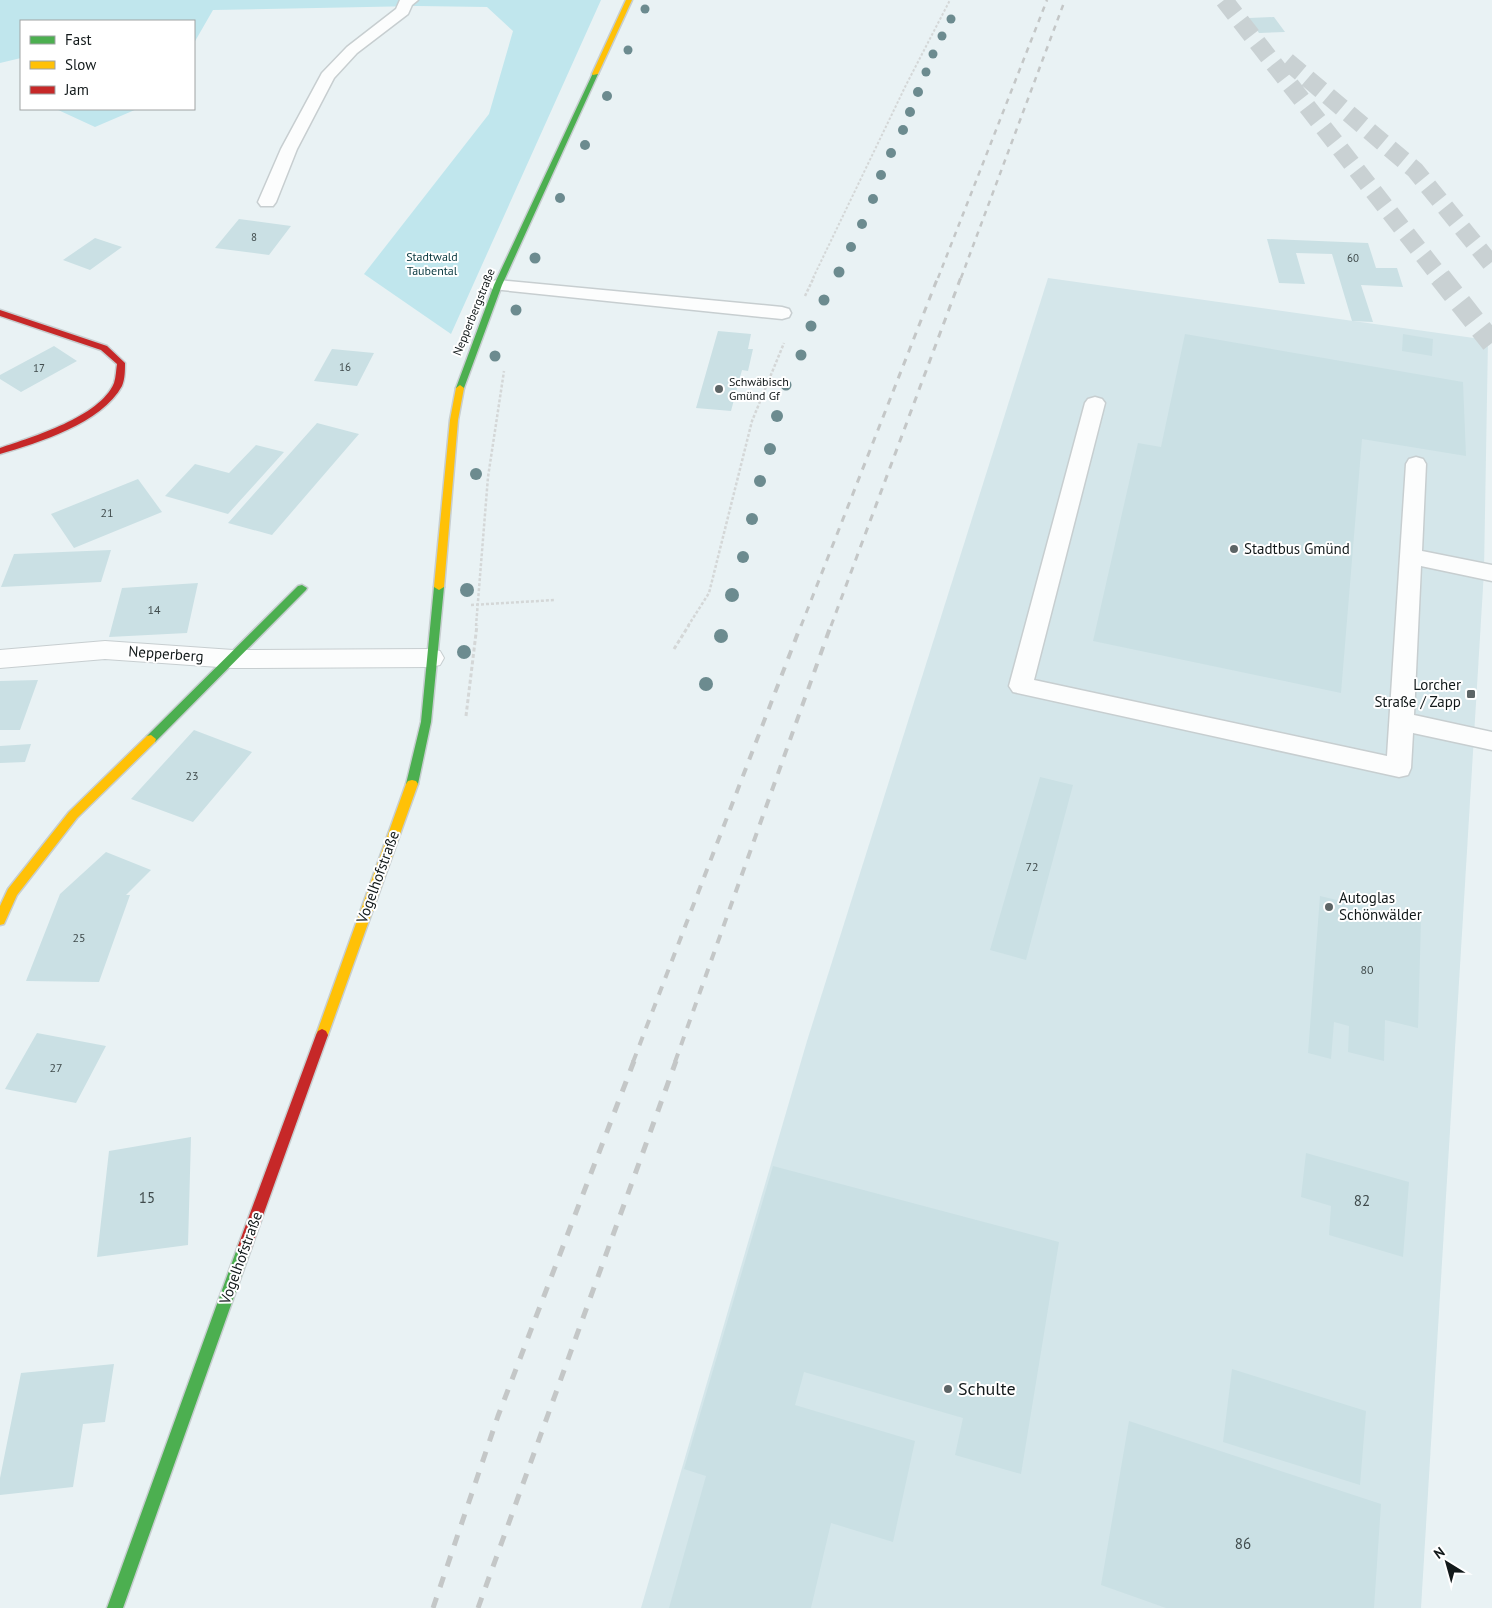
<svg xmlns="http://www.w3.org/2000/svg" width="1492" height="1608" font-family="'PT Sans',sans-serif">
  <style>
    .built { fill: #d4e6ea }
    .green { fill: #c0e6ed }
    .building { fill: #cae0e4 }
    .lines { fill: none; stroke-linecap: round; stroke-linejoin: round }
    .highway-tunnel-far1 { stroke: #c9d1d3; stroke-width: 18; stroke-dasharray: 18 9; stroke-linecap: butt }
    .highway-tunnel { stroke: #c9d1d3; stroke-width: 22; stroke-dasharray: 22 11; stroke-linecap: butt }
    .lane-casing { stroke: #c7ced0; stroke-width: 3 }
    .street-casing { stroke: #c7ced0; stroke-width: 2 }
    .fast-casing { stroke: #c7ced0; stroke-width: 3 }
    .slow-casing { stroke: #c7ced0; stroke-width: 3 }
    .jam-casing { stroke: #c7ced0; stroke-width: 3 }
    .path-far2 { stroke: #d4d7d7; stroke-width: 2; stroke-dasharray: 2.5 2; stroke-linecap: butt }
    .path-far1 { stroke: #d4d7d7; stroke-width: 2.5; stroke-dasharray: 3 2; stroke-linecap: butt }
    .path { stroke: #d4d7d7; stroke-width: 3; stroke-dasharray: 4 2.5; stroke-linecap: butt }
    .lane { fill: #fcfdfd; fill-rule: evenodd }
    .street { fill: #fcfdfd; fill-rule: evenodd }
    .fast { fill: #4caf50; fill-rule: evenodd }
    .slow { fill: #ffc107; fill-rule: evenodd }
    .jam { fill: #c62828; fill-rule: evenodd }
    .rail-far3 { stroke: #c4c7c7; stroke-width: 2.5; stroke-dasharray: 5.5 5.5; stroke-linecap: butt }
    .rail-far2 { stroke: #c4c7c7; stroke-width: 3; stroke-dasharray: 7 7; stroke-linecap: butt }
    .rail-far1 { stroke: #c4c7c7; stroke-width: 4; stroke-dasharray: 9 9; stroke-linecap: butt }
    .rail { stroke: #c4c7c7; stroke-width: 5; stroke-dasharray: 11 11; stroke-linecap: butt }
    .tree { fill: #6c8b8f }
    .poi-dot { fill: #5d6566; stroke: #fff; stroke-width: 2 }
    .labels { text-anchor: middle; stroke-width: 4; stroke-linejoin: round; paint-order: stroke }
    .far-number-label { font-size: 11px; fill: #404b4c }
    .far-park-label { font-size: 12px; fill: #06363d; stroke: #fff }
    .far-street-label { font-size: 12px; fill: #12191a; stroke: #fff }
    .far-poi-label { font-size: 12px; fill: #12191a; stroke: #fff; text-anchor: start }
    .number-label { font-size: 12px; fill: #404b4c }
    .poi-label { font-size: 15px; fill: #12191a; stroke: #fff; text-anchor: start }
    .street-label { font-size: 15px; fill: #12191a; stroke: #fff }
    .near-number-label { font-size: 15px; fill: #404b4c }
    .near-poi-label { font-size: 18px; fill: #12191a; stroke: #fff; text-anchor: start }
  </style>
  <rect width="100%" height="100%" fill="#e9f2f4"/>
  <!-- built -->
  <path class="built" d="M 1048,278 L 1488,340 L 1484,571 L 1421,1608 L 641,1608 L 807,1041 Z"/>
  <!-- green -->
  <path class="green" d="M 0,0 L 601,0 L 451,334 L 364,274 L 489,114 L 513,31 L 487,7 L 417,6 L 213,10 L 194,43 L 194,21 L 21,21 L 21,58 L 0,63 Z
    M 56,109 L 137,109 L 95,127 Z"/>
  <!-- building -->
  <path class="building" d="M 1274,17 L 1285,32 L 1259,33 L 1249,18 Z
    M 239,219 L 291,226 L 269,255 L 215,248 Z
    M 95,238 L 122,247 L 90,270 L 63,260 Z
    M 1267,239 L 1368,243 L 1376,268 L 1397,268 L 1403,287 L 1361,285 L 1373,322 L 1352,321 L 1332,254 L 1296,253 L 1305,284 L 1279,283 Z
    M 718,331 L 751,334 L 748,349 L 753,349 L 748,371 L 742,370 L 731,411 L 696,408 Z
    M 1185,334 L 1463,382 L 1466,456 L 1362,439 L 1341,693 L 1093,641 L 1138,443 L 1161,447 Z
    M 1403,334 L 1433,339 L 1432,356 L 1402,351 Z
    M 54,346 L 77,361 L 21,392 L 0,379 L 0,375 Z
    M 332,349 L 374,353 L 357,386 L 314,381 Z
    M 317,423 L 359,434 L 272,535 L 228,523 Z
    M 256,445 L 284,452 L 228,514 L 165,496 L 195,464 L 229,473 Z
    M 138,479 L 162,512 L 74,548 L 51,514 Z
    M 111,550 L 101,582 L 1,587 L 14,554 Z
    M 198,583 L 187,633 L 109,637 L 122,588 Z
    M 38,680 L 20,730 L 0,730 L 0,681 Z
    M 194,730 L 252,752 L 193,822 L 131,799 Z
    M 31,744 L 25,762 L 0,763 L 0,746 Z
    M 1040,777 L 1073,785 L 1026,960 L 990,950 Z
    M 106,852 L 151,870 L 126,895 L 130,895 L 99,982 L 26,981 L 60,894 Z
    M 1320,896 L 1421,920 L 1418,1028 L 1385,1020 L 1384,1061 L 1348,1052 L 1349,1026 L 1334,1022 L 1331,1059 L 1308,1053 Z
    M 37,1033 L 106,1046 L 76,1103 L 5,1089 Z
    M 191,1137 L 188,1245 L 97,1257 L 109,1151 Z
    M 1306,1153 L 1409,1182 L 1403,1257 L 1329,1235 L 1331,1206 L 1301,1197 Z
    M 773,1166 L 1059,1242 L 1021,1474 L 955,1455 L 963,1418 L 804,1372 L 795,1405 L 915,1441 L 893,1542 L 831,1523 L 811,1608 L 669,1608 L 706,1476 L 684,1469 Z
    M 114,1364 L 105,1422 L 83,1424 L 73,1487 L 0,1495 L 0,1478 L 21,1373 Z
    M 1232,1369 L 1366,1411 L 1360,1485 L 1223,1442 Z
    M 1129,1421 L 1381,1504 L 1374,1608 L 1166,1608 L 1101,1585 Z"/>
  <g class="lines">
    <!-- highway-tunnel-far1 -->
    <path class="highway-tunnel-far1" d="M 1224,0 L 1441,278
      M 1287,61 L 1415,170 L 1492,265"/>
    <!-- highway-tunnel -->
    <path class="highway-tunnel" d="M 1440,277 L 1492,343"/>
    <defs>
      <path id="lane" d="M 400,0 L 418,0 L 412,5 L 408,14 L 357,53 L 334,78 L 297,149 L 276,202 L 273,206 L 261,206 L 258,202 L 281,149 L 322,73 L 347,47 L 396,9 Z
        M 498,280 L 782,307 L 789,309 L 791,313 L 789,317 L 782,319 L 492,289 L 489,285 L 492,281 Z
        M 1095,397 L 1102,399 L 1105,403 L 1034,680 L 1387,756 L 1406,464 L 1409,459 L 1416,457 L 1423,459 L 1426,464 L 1422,551 L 1492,565 L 1492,581 L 1421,566 L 1414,715 L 1492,732 L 1492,750 L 1413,733 L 1411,768 L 1408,775 L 1399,777 L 1013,692 L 1009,686 L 1085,403 L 1088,399 Z"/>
      <path id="street" d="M 105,641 L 233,650 L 431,649 L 440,651 L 444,658 L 440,665 L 431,667 L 233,668 L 105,659 L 0,668 L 0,650 Z"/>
      <path id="fast" d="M 593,73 L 598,74 L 502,285 L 464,388 L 463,390 L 457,390 L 456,388 L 494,285 Z
        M 439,584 L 444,587 L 431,722 L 418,784 L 416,787 L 408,787 L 406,784 L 421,722 L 434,587 Z
        M 302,585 L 307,588 L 306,590 L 155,742 L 147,742 L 146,739 L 147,736 L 298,586 Z
        M 245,1239 L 250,1241 L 252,1246 L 123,1608 L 107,1608 L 238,1246 L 240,1241 Z"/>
      <path id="slow" d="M 626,0 L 632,0 L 598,74 L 593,75 L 592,74 Z
        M 460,385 L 464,388 L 458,420 L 444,587 L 439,590 L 434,587 L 450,420 L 456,388 Z
        M 151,735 L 156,739 L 155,742 L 77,818 L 17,895 L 4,924 L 0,925 L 0,906 L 8,889 L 69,812 L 147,736 Z
        M 412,780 L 416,781 L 418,784 L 328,1035 L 326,1039 L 322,1041 L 318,1039 L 316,1035 L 406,784 L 408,781 Z"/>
      <path id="jam" d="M 0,310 L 107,346 L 125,363 C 125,370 125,379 122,386 C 102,423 38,443 0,454 L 0,448 C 32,437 100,417 114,383 C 116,377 116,370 117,364 L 101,350 L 0,316 Z
        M 322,1029 L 326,1031 L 328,1035 L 252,1246 L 250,1251 L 245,1253 L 240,1251 L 238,1246 L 316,1035 L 318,1031 Z"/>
    </defs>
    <!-- lane casing -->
    <use href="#lane" class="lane-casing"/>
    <!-- street casing -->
    <use href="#street" class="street-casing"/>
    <!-- fast casing -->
    <use href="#fast" class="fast-casing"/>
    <!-- slow casing -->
    <use href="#slow" class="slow-casing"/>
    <!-- jam casing -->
    <use href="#jam" class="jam-casing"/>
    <!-- path-far2 -->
    <path class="path-far2" d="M 813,278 L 906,85 L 950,0"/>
    <!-- path-far1 -->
    <path class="path-far1" d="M 805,296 L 814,277
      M 471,605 L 555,600
      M 476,626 L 488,477 L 504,371
      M 688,626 L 709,593 L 752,421 L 784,343"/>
    <!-- path -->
    <path class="path" d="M 674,649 L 689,625
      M 466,716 L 477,625"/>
    <!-- lane -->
    <use href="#lane" class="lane"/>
    <!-- street -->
    <use href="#street" class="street"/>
    <!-- fast -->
    <use href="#fast" class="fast"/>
    <!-- slow -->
    <use href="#slow" class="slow"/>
    <!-- jam -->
    <use href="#jam" class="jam"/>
    <!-- rail-far3 -->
    <path class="rail-far3" d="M 938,278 L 1047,0
      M 961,278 L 1065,0"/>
    <!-- rail-far2 -->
    <path class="rail-far2" d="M 801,626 L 938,277
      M 831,626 L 961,277"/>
    <!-- rail-far1 -->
    <path class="rail-far1" d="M 633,1062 L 801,625
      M 675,1062 L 831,625"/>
    <!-- rail -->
    <path class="rail" d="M 433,1608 L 498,1416 L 634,1061
      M 478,1608 L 676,1061"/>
  </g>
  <!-- trees -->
  <g class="tree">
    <circle cx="645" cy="9" r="4.5"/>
    <circle cx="951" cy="19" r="4.5"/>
    <circle cx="942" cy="36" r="4.5"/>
    <circle cx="628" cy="50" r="4.5"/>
    <circle cx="933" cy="54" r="4.5"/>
    <circle cx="926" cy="72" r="4.5"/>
    <circle cx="918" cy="92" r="5"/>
    <circle cx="607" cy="96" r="5"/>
    <circle cx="910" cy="112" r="5"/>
    <circle cx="903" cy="130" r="5"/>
    <circle cx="585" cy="145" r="5"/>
    <circle cx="891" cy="153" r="5"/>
    <circle cx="881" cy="175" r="5"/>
    <circle cx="560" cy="198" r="5"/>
    <circle cx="873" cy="199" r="5"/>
    <circle cx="862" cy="224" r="5"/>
    <circle cx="851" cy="247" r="5"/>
    <circle cx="535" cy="258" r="5.5"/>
    <circle cx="839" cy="272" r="5.5"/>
    <circle cx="824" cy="300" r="5.5"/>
    <circle cx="516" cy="310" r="5.5"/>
    <circle cx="811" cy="326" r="5.5"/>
    <circle cx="801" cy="355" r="5.5"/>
    <circle cx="495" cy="356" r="5.5"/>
    <circle cx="786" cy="385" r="5.5"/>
    <circle cx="777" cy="416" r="6"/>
    <circle cx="770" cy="449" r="6"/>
    <circle cx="476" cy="474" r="6"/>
    <circle cx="760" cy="481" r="6"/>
    <circle cx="752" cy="519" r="6"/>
    <circle cx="743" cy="557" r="6"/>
    <circle cx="467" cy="590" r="7"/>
    <circle cx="732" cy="595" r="7"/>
    <circle cx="721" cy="636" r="7"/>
    <circle cx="464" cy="652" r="7"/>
    <circle cx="706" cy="684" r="7"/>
  </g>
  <!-- markers -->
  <g class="poi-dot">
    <circle cx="719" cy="389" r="5"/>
    <circle cx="1234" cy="549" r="5"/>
    <rect x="1466" y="689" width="10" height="10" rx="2.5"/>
    <circle cx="1329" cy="907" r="5"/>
    <circle cx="948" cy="1389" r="5"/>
  </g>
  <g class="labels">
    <!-- far-number labels -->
    <g class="far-number-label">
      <text x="254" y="241">8</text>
      <text x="1353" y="262">60</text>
      <text x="345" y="371">16</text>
      <text x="39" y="372">17</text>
    </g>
    <!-- far-park labels -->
    <g class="far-park-label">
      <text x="432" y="261">Stadtwald<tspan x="432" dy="14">Taubental</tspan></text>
    </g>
    <!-- far-street labels -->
    <g class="far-street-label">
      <text transform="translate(474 312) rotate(-68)" y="4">Nepperbergstraße</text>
    </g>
    <!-- far-poi labels -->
    <g class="far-poi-label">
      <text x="729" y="386">Schwäbisch<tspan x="729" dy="14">Gmünd Gf</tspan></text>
    </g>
    <!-- number labels -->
    <g class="number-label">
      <text x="107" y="517">21</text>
      <text x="154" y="614">14</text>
      <text x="192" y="780">23</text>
      <text x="1032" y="871">72</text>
      <text x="79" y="942">25</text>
      <text x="1367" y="974">80</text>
      <text x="56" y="1072">27</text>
    </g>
    <!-- poi labels -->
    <g class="poi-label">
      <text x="1244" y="554">Stadtbus Gmünd</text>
      <text x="1461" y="690" text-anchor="end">Lorcher<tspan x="1461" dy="17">Straße / Zapp</tspan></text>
      <text x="1339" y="903">Autoglas<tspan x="1339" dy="17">Schönwälder</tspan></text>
    </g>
    <!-- street labels -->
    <g class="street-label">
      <text transform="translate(166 654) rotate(4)" y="5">Nepperberg</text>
      <text transform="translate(378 877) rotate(-70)" y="5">Vogelhofstraße</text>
      <text transform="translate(241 1258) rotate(-70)" y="5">Vogelhofstraße</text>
    </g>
    <!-- near-number labels -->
    <g class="near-number-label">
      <text x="147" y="1203">15</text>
      <text x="1362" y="1206">82</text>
      <text x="1243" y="1549">86</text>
    </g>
    <!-- near-poi labels -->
    <g class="near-poi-label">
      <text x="958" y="1395">Schulte</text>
    </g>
  </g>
  <!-- legend -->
  <rect x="20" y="20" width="175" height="90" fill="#ffffff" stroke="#a0a3a3"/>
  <rect x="30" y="36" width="25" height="8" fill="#4caf50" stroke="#a0a3a3"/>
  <text x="65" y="45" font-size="15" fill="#12191a">Fast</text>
  <rect x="30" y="61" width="25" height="8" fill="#ffc107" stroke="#a0a3a3"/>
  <text x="65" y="70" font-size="15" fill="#12191a">Slow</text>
  <rect x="30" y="86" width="25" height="8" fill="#c62828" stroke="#a0a3a3"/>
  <text x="65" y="95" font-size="15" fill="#12191a">Jam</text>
  <!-- north arrow -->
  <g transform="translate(1447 1563) rotate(323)" stroke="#ffffff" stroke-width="4" paint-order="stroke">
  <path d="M0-4L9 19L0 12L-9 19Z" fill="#12191a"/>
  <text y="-8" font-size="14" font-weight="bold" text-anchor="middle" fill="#12191a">N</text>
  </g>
</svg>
